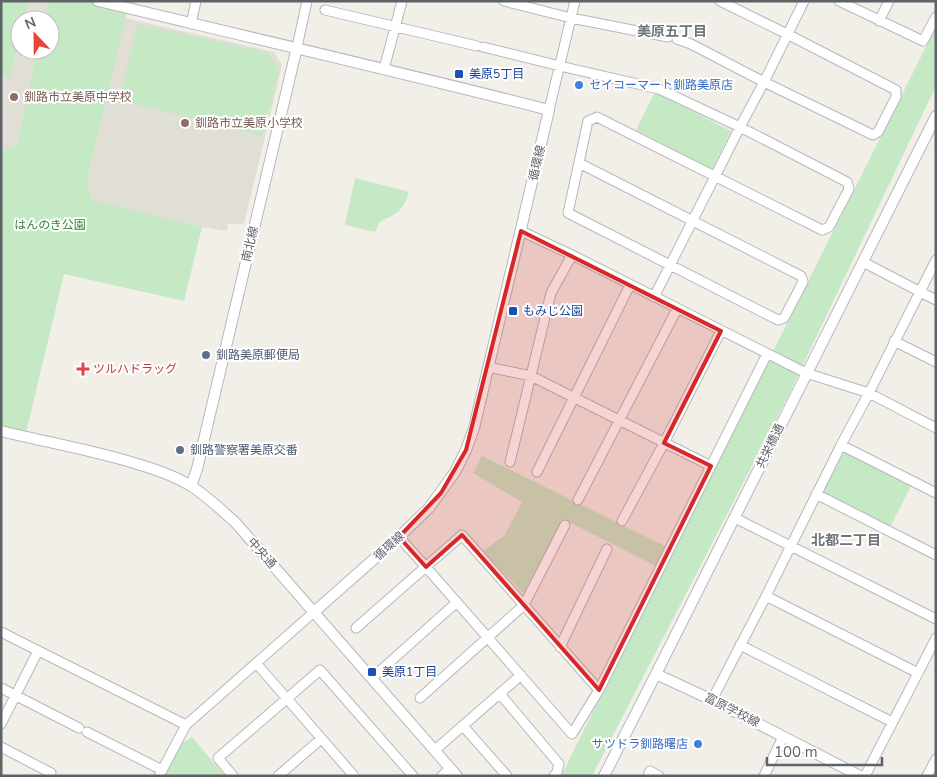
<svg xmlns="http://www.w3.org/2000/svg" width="937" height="777" font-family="'Nunito Sans','Noto Sans JP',sans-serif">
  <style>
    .education { fill: #e1ded6 }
    .green { fill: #c5e8c5 }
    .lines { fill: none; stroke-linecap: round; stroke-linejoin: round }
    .minor-casing { stroke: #b5b8bc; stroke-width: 11 }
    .tertiary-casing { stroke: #b5b8bc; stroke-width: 12 }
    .minor { stroke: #fff; stroke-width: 9 }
    .tertiary { stroke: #fff; stroke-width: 10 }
    .marked { fill: #d62828; fill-opacity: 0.2; stroke: #d62828; stroke-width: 4; stroke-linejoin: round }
    .transit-dot { fill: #1a4fb4; stroke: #fff; stroke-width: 2 }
    .shop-dot { fill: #3f7fe0; stroke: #fff; stroke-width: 2 }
    .education-dot { fill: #8d6e63; stroke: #fff; stroke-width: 2 }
    .service-dot { fill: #5c6f8a; stroke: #fff; stroke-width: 2 }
    .health-dot { fill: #e0444e; stroke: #fff; stroke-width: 2 }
    .labels { text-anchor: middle; stroke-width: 4; stroke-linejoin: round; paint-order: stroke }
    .transit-label { font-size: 12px; fill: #164399; stroke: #fff; text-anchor: start }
    .shop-label { font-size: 12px; fill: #366cbe; stroke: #fff; text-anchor: start }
    .education-label { font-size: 12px; fill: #785e54; stroke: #fff; text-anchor: start }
    .street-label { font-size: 12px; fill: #5f6368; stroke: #fff }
    .park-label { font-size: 12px; fill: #348238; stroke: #fff }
    .service-label { font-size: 12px; fill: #4e5e75; stroke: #fff; text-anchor: start }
    .health-label { font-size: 12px; fill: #be3a42; stroke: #fff; text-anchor: start }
    .neighbourhood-label { font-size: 14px; font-weight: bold; fill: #70757a; stroke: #fff }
  </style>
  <rect width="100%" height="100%" fill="#f1efe8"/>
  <!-- education -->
  <path class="education" d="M 1,1 L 48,1 L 44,20 L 20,20 L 20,50 L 37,50 L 17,143 L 1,152 Z
    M 125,18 L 274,52 L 282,65 L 244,224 L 228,224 L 227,231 L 202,227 L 92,201 L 87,181 Z"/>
  <!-- green -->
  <path class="green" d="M 1,1 L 28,1 L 23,20 L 20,20 L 20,33 L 10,77 L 1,75 Z
    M 48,1 L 98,1 L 128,8 L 87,181 L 92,200 L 202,227 L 184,301 L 64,274 L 25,437 L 1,431 L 1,152 L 17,143 L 37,50 L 50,50 L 50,20 L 44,20 Z
    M 138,24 L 268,53 L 279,70 L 262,136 L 119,100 Z
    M 936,27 L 936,86 L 788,396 L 592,776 L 561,776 L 664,570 L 563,519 L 524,594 L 483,551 L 504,536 L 522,502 L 473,473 L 482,456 L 673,550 Z
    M 655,92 L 731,131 L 712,169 L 636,130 Z
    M 355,178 L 409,192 C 406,200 404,208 396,213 C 384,222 381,216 375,232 L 345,225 Z
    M 844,452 L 911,486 L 890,527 L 823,493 Z
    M 192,737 L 225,776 L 165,776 L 182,743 Z"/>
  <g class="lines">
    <defs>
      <path id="minor" d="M 504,1 L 571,18 L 668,37
        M 839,1 L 923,41 L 936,17
        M 325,10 L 477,46
        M 879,21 L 889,1
        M 191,24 L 196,1
        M 677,39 L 691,44 L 764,82 L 873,135 L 878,132 L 896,97 L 896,90 L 787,34 L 720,1
        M 297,47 L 307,1
        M 483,47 L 560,66 L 659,89 L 740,127 L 847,182 L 849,189 L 829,227 L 822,230 L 597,117 L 588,121 L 568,213 L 778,320 L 784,318 L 803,282 L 801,276 L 579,163
        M 384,69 L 402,1
        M 549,110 L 575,1
        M 521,231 L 572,255 L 806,373 L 869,393 L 936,428
        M 863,262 L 936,300
        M 654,297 L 740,127 L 764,82 L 804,1
        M 894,341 L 936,362
        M 488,367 L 531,376 L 711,466
        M 841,445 L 936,493
        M 510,462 L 551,293 L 572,255
        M 537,472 L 630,285
        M 816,494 L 936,555
        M 578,500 L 677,309
        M 735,518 L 936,619
        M 622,521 L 664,443 L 721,331
        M 399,537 L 426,567 L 572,734 L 599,690 L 767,354
        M 766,596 L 918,673
        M 356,628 L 462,535 L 599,690
        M 1,632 L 186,725 L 314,612
        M 740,645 L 892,722
        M 560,647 L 607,549
        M 256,663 L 354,776
        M 372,678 L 457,602
        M 1,688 L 79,728
        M 500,694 L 559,764 L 557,772 L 554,776
        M 420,698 L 524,605 L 565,525
        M 712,700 L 766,596 L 841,445 L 869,393 L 936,260
        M 1,724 L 38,651
        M 463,726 L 507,776
        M 87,732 L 162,770
        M 1,747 L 51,773
        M 435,750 L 521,675
        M 159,776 L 186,725
        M 233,776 L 218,758 L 320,670 L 413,776
        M 278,776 L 321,739
        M 442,776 L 450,768
        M 648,776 L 650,771 L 659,776
        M 764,776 L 783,737
        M 865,776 L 936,638
        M 927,776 L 936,759"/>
      <path id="tertiary" d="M 98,1 C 249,37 400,72 549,110 L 474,428 L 466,450 L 455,472 L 429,508 L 399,537 L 314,612
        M 1,431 C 46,442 91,450 134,463 C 154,469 173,475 191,486 C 207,496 221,510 235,522 L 457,776
        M 191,486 L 197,469 L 297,47
        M 656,674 L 712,700 L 860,776
        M 604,776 L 656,674 L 936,116"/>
    </defs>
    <!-- minor casing -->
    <use href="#minor" class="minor-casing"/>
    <!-- tertiary casing -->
    <use href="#tertiary" class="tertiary-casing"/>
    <!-- minor -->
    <use href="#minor" class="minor"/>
    <!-- tertiary -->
    <use href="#tertiary" class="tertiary"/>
  </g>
  <!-- marked area -->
  <path class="marked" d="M 521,231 L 721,331 L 664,443 L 711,466 L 599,690 L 462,535 L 426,567 L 399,537 L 441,493 L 466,450 Z"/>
  <!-- markers -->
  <g class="transit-dot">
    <rect x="454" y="69" width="10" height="10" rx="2.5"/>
    <rect x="508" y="306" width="10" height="10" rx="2.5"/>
    <rect x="367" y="667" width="10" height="10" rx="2.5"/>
  </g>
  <g class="shop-dot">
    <circle cx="579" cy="85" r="5"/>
    <circle cx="698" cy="744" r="5"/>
  </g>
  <g class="education-dot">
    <circle cx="14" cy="97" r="5"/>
    <circle cx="185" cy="123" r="5"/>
  </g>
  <g class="service-dot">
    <circle cx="206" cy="355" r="5"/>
    <circle cx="180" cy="450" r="5"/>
  </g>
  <path class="health-dot" d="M80.5 361.5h5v5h5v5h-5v5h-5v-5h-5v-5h5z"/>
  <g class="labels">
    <!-- transit labels -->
    <g class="transit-label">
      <text x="469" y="78">美原5丁目</text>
      <text x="523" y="315">もみじ公園</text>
      <text x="382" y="676">美原1丁目</text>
    </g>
    <!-- shop labels -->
    <g class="shop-label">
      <text x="589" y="89">セイコーマート釧路美原店</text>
      <text x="688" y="748" text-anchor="end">サツドラ釧路曙店</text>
    </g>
    <!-- education labels -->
    <g class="education-label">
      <text x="24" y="101">釧路市立美原中学校</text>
      <text x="195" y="127">釧路市立美原小学校</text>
    </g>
    <!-- street labels -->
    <g class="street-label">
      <text transform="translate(537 163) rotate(-77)" y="4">循環線</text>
      <text transform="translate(250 244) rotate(-77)" y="4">南北線</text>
      <text transform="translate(770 446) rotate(-64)" y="4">共栄橋通</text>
      <text transform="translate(389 546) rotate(-42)" y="4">循環線</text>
      <text transform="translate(262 553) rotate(48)" y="4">中央通</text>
      <text transform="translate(732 710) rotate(27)" y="4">富原学校線</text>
    </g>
    <!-- park labels -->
    <g class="park-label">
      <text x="50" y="229">はんのき公園</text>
    </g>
    <!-- service labels -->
    <g class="service-label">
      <text x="216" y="359">釧路美原郵便局</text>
      <text x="190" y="454">釧路警察署美原交番</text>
    </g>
    <!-- health labels -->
    <g class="health-label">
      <text x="93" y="373">ツルハドラッグ</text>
    </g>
    <!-- neighbourhood labels -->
    <g class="neighbourhood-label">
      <text x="672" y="36">美原五丁目</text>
      <text x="846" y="545">北都二丁目</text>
    </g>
  </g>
  <!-- border -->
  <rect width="937" height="777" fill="none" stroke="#5f6368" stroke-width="5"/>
  <!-- north arrow -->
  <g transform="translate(35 35) rotate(338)"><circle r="24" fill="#ffffff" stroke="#bfc1c3"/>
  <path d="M0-4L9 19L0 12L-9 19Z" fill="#ea4335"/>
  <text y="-8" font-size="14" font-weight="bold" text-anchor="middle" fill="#5f6368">N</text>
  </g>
  <!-- scale -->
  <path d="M767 757v8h115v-8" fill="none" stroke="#5f6368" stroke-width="2.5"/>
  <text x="774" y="757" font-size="15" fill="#5f6368" stroke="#ffffff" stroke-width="4" paint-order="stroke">100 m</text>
</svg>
